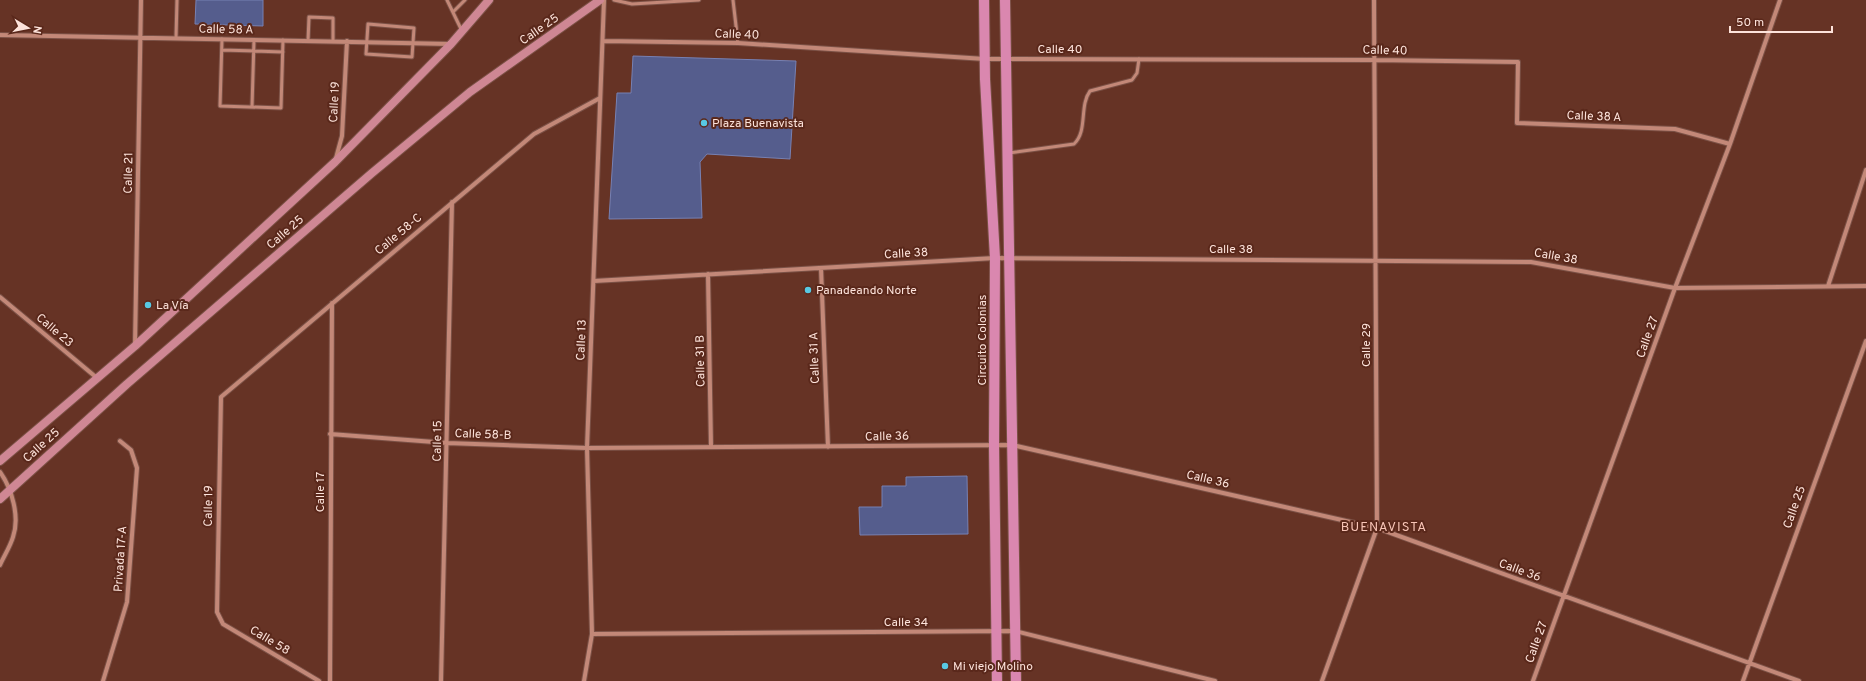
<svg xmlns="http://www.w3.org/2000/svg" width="1866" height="681" font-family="Overpass,sans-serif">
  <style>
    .building { fill: #555d8d; stroke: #7781b3 }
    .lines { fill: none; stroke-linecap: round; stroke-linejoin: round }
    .lane-casing { stroke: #7b5146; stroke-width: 5 }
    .street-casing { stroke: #7b5146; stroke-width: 6 }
    .secondary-casing { stroke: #7b5146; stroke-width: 10 }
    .primary-casing { stroke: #7b5146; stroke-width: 12 }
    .lane { stroke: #c38878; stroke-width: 3 }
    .street { stroke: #c38878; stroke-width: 4 }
    .secondary { stroke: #cf8794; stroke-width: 8 }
    .primary { stroke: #da87af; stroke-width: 10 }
    .poi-dot { fill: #58c9e3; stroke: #5a281b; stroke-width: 1.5 }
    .labels { text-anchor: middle; stroke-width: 4; stroke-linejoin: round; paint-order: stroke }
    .street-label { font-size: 12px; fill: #fde3db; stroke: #5a281b }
    .poi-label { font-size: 12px; fill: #fde3db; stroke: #5a281b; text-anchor: start }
    .neighbourhood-label { font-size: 13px; letter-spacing: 1px; fill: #f8c5b7; stroke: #5a281b }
  </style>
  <rect width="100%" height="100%" fill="#663325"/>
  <!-- building -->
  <path class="building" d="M 196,0 L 263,0 L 263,26 L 195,24 Z
    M 633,56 L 796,61 L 790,159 L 707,154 L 700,162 L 702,218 L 609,219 L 617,93 L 631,93 Z
    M 967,476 L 968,534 L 860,535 L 859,507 L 882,507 L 882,486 L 906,486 L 906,477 Z"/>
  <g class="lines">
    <defs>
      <path id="lane" d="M 447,0 L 462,31
        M 614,0 L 632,4 L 699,0
        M 733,0 L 738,43
        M 453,12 L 465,0
        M 368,24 L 414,28 L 412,57 L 366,54 Z
        M 176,38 L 177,0
        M 222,39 L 220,106 L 281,108 L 283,40
        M 308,41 L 309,17 L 333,18 L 333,41
        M 222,50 L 283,52
        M 252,107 L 254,40
        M 1009,153 L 1074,144 C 1088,131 1079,106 1090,91 L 1132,80 L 1137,73 L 1139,59"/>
      <path id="street" d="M 0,35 L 451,44
        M 603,41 L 738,43 L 985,59 L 1375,60 L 1518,62 L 1517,123 L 1675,129 L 1730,144
        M 336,158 L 342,136 L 347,41
        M 821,268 L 828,447
        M 708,274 L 711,447
        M 594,281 L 995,258 L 1531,262 L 1675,288 L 1866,286
        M 1828,286 L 1866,170
        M 0,297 L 97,378
        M 135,346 L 141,0
        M 330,434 L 447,443 L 587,448 L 1012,445 L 1377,528 L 1799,681
        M 0,472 C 12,489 20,517 13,537 C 10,547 4,556 0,565
        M 592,634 L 1015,631 L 1215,681
        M 103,681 L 127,602 L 137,468 L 131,450 L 120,441
        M 319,681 L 223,624 L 217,612 L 221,397 L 534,134 L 600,98
        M 330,681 L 332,303
        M 441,681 L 452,202
        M 584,681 L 592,634 L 587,448 L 604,0
        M 1322,681 L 1377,528 L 1374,0
        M 1533,681 L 1675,288 L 1730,144 L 1780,0
        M 1743,681 L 1866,341"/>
      <path id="secondary" d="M 0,461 L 135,346 L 335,162 L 451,44 L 489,0
        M 0,499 L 127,384 L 372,173 L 470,92 L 600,0"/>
      <path id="primary" d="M 984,0 L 985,79 L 995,258 L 994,445 L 997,681
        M 1005,0 L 1016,681"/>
    </defs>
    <!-- lane casing -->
    <use href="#lane" class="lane-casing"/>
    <!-- street casing -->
    <use href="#street" class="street-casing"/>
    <!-- secondary casing -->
    <use href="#secondary" class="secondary-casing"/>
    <!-- primary casing -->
    <use href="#primary" class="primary-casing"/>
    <!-- lane -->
    <use href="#lane" class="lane"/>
    <!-- street -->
    <use href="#street" class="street"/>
    <!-- secondary -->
    <use href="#secondary" class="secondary"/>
    <!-- primary -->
    <use href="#primary" class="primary"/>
  </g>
  <!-- markers -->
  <g class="poi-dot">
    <circle cx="704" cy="123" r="4"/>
    <circle cx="808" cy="290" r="4"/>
    <circle cx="148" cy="305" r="4"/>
    <circle cx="945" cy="666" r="4"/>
  </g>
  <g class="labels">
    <!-- street labels -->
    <g class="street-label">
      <text transform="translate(226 29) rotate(1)" y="4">Calle 58 A</text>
      <text transform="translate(539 29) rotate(-35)" y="4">Calle 25</text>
      <text transform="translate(737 34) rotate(2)" y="4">Calle 40</text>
      <text x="1060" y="53">Calle 40</text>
      <text transform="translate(1385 50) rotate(1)" y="4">Calle 40</text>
      <text transform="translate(334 102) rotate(-87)" y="4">Calle 19</text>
      <text transform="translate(1594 116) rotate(2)" y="4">Calle 38 A</text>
      <text transform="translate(128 173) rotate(-89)" y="4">Calle 21</text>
      <text transform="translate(285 232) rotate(-41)" y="4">Calle 25</text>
      <text transform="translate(398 234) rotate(-40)" y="4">Calle 58-C</text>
      <text x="1231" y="253">Calle 38</text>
      <text transform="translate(906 253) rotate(-3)" y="4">Calle 38</text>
      <text transform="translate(1556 256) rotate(10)" y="4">Calle 38</text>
      <text transform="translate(55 330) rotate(40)" y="4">Calle 23</text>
      <text transform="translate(1647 337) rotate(-70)" y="4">Calle 27</text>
      <text transform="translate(581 340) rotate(-88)" y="4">Calle 13</text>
      <text transform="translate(982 340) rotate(-90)" y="4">Circuito Colonias</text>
      <text transform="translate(1366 345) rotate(-90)" y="4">Calle 29</text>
      <text transform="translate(814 358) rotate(-92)" y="4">Calle 31 A</text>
      <text transform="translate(700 361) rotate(-91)" y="4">Calle 31 B</text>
      <text transform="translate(483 434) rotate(2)" y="4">Calle 58-B</text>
      <text transform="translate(887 436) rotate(-1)" y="4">Calle 36</text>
      <text transform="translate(437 441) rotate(-89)" y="4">Calle 15</text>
      <text transform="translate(41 445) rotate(-42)" y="4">Calle 25</text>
      <text transform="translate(1208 479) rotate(13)" y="4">Calle 36</text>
      <text transform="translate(320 492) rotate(-90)" y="4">Calle 17</text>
      <text transform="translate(208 506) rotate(-89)" y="4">Calle 19</text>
      <text transform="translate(1794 507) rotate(-70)" y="4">Calle 25</text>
      <text transform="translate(120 559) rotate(-86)" y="4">Privada 17-A</text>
      <text transform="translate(1520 570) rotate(20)" y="4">Calle 36</text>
      <text x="906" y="626">Calle 34</text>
      <text transform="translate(270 640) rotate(31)" y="4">Calle 58</text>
      <text transform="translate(1536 642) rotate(-70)" y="4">Calle 27</text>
    </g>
    <!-- poi labels -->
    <g class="poi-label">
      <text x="712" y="127">Plaza Buenavista</text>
      <text x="816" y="294">Panadeando Norte</text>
      <text x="156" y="309">La Vía</text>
      <text x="953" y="670">Mi viejo Molino</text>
    </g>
    <!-- neighbourhood labels -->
    <g class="neighbourhood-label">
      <text x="1384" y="531">BUENAVISTA</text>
    </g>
  </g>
  <!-- north arrow -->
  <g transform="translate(28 28) rotate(100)" stroke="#5a281b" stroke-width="3" paint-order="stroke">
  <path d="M0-3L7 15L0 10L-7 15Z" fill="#fde3db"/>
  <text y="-6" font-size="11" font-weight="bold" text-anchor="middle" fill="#fde3db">N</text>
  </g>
  <!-- scale -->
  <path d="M1730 26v6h102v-6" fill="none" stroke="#fde3db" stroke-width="2"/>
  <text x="1736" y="26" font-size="12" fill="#fde3db" stroke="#5a281b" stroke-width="3" paint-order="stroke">50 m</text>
</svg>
